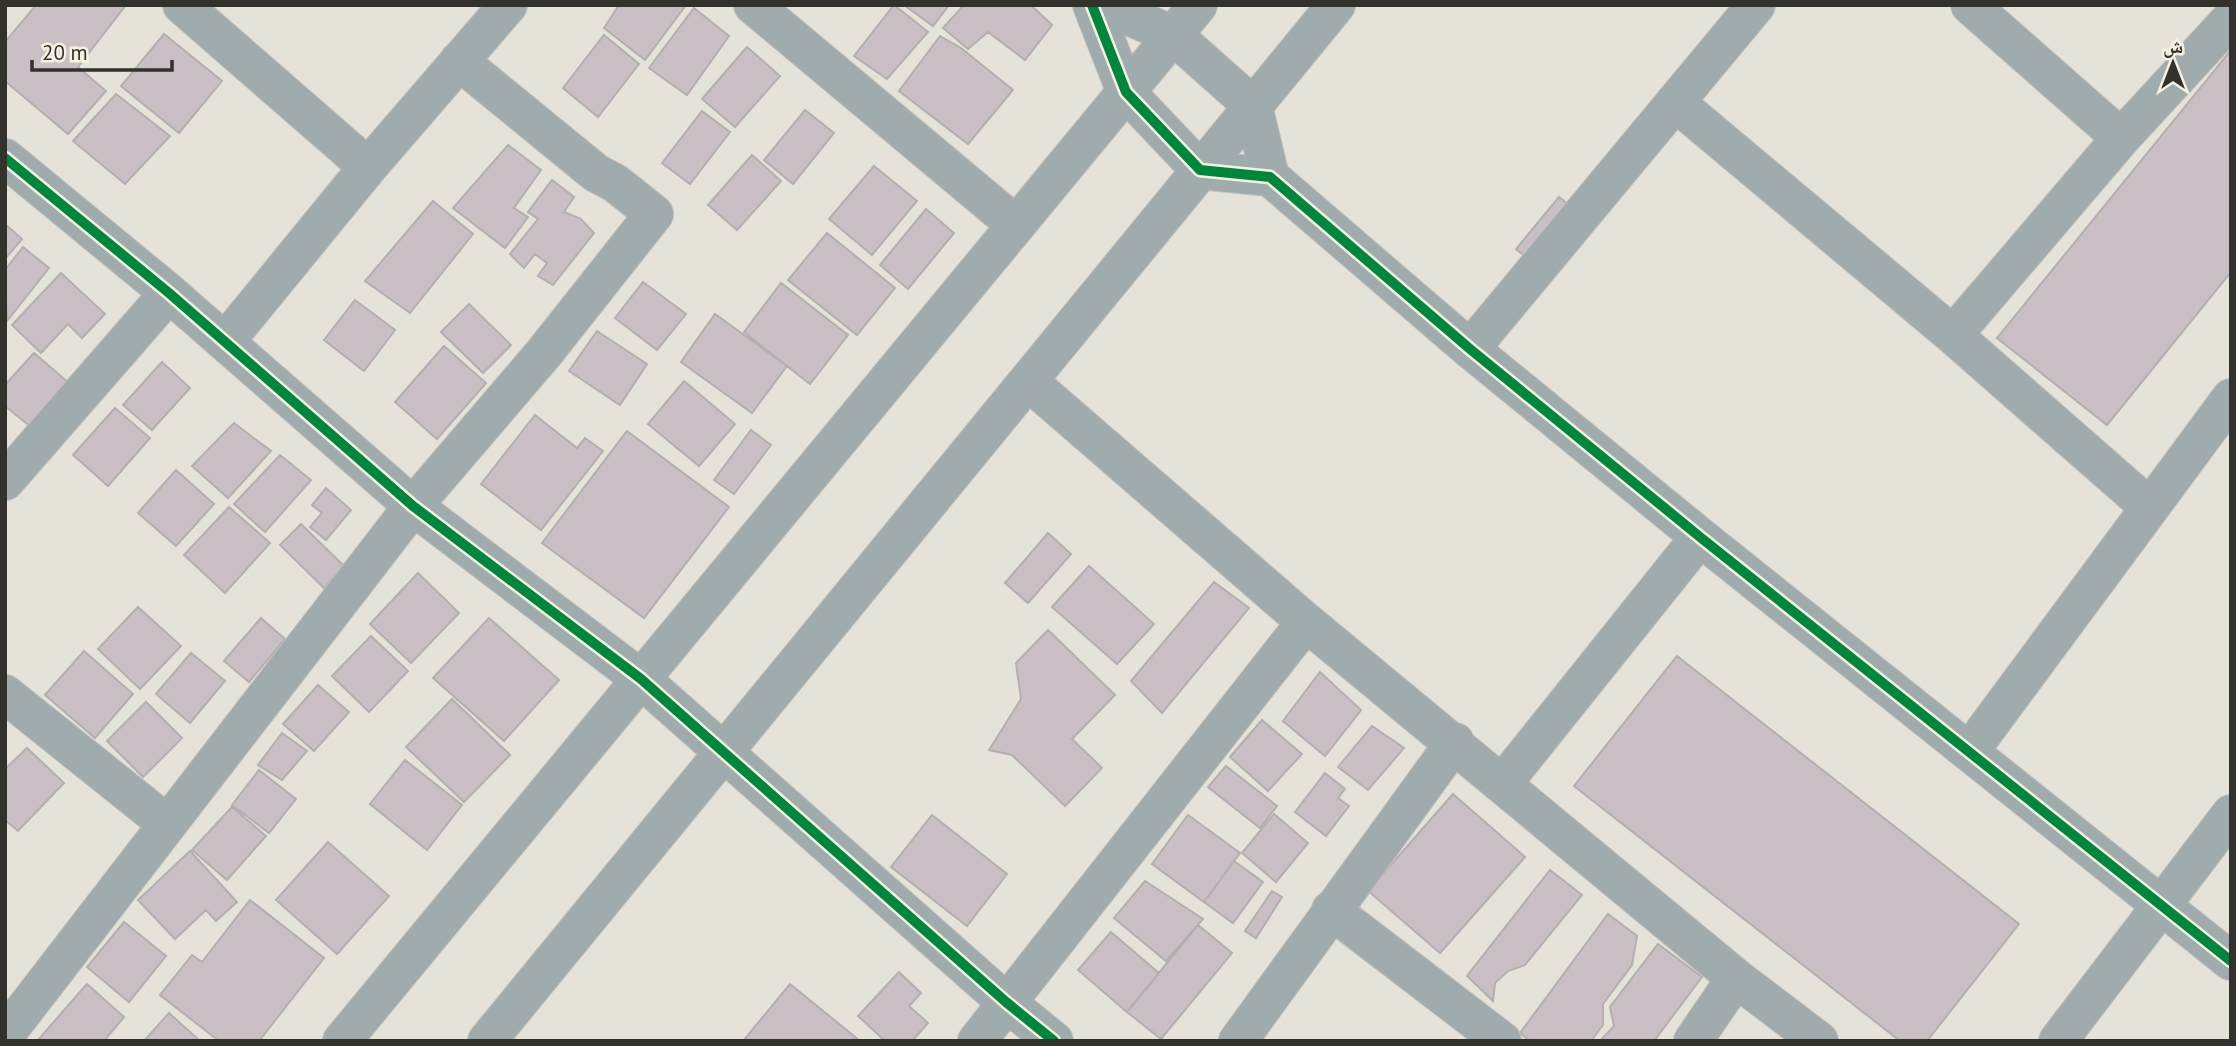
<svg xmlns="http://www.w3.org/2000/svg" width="2236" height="1046" font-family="'PT Sans','Noto Naskh Arabic',sans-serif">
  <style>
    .building { fill: #cbbfc6; stroke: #b3afae; stroke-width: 2 }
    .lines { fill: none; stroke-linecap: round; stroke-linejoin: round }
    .minor-casing { stroke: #c1beb7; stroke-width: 40 }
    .minor { stroke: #9fabad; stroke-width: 38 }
    .cycleway-casing { stroke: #f7f1e1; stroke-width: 15 }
    .cycleway { stroke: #00873e; stroke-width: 10 }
  </style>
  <rect width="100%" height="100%" fill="#e5e2d9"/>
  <!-- building -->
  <path class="building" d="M 36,5 L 126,5 L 78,67 L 106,91 L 68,134 L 5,81 L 5,42 Z
    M 619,5 L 686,5 L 645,60 L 604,28 Z
    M 894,5 L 928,32 L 887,79 L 854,56 Z
    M 904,5 L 949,5 L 933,26 Z
    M 964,5 L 1031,5 L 1052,25 L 1025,60 L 988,32 L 968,49 L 943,28 Z
    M 694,8 L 729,36 L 687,95 L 649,68 Z
    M 164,34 L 222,81 L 179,133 L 121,86 Z
    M 604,35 L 639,64 L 598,117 L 563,88 Z
    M 940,36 L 961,48 L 1013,90 L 968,144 L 899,91 Z
    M 747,47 L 780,76 L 735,127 L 702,99 Z
    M 2231,50 L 2231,272 L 2107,425 L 1997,338 Z
    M 116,94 L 170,136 L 125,184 L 73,141 Z
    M 805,110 L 834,133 L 793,184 L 764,160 Z
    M 702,111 L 730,132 L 690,184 L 662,163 Z
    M 508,145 L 541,170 L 514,208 L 528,217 L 505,248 L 453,208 Z
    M 752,155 L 781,181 L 737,230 L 708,205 Z
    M 874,166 L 917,201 L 872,255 L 829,219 Z
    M 552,180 L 574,197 L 564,212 L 581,219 L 594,233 L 553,285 L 538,276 L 547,263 L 535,254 L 524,268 L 510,254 L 538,219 L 528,212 Z
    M 1559,197 L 1575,210 L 1532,262 L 1516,249 Z
    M 433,201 L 473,234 L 410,313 L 365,281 Z
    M 926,209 L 954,233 L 908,289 L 880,265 Z
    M 5,224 L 22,239 L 5,259 Z
    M 827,233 L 895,288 L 857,335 L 788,280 Z
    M 23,247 L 49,268 L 7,321 L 5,270 Z
    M 61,273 L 105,314 L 82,338 L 68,324 L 41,353 L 12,325 Z
    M 643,282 L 686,314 L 657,350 L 615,318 Z
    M 781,283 L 848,335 L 810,384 L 744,332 Z
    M 355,300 L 395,330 L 364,371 L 324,340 Z
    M 469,304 L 511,345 L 483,373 L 441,332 Z
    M 715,314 L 787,366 L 752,413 L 681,362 Z
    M 597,331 L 647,364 L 620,405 L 569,371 Z
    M 444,346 L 486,383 L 437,439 L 395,402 Z
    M 34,353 L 69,383 L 31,427 L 5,406 L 5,385 Z
    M 162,362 L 190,388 L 152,430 L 123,405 Z
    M 684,381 L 735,424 L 699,466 L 648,424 Z
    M 115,408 L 150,438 L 108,486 L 73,455 Z
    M 535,415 L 577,448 L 585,438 L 603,451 L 541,530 L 481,484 Z
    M 234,423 L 271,451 L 228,498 L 192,466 Z
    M 751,430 L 771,445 L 734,494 L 714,480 Z
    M 627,431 L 729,507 L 644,618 L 542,543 Z
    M 280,455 L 311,480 L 265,532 L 234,504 Z
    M 176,470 L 214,504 L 176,546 L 138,513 Z
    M 326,488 L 351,510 L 326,540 L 310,527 L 322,513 L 312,505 Z
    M 229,507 L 270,543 L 225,593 L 184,555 Z
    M 301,524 L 344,566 L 324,588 L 280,545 Z
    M 1048,533 L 1071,554 L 1028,603 L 1005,583 Z
    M 1089,566 L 1154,624 L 1117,664 L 1052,607 Z
    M 418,573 L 459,613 L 411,663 L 370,624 Z
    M 1214,582 L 1249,608 L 1162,713 L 1131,681 Z
    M 138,607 L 181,646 L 140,689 L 98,649 Z
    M 261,618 L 285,639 L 249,682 L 224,661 Z
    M 489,618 L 559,680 L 504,741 L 433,678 Z
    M 1048,630 L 1115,695 L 1072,739 L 1102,768 L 1065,806 L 1012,755 L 989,750 L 1021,699 L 1016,663 Z
    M 371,636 L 408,671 L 369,712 L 332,676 Z
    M 84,651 L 133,694 L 95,738 L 45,695 Z
    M 191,653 L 225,681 L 190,723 L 156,694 Z
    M 1677,656 L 2019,924 L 1927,1041 L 1900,1041 L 1574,786 Z
    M 1320,672 L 1361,710 L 1325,756 L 1283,721 Z
    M 318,685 L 349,712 L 314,751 L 283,724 Z
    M 452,699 L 510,755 L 464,802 L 406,747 Z
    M 146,702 L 182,738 L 143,777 L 107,741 Z
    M 1262,720 L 1302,754 L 1268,791 L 1230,757 Z
    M 1372,726 L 1404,748 L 1368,790 L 1338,767 Z
    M 282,733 L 307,751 L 282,780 L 258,765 Z
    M 27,748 L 64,783 L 18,831 L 5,820 L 5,769 Z
    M 405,760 L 462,805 L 427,850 L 370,804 Z
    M 1226,766 L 1277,806 L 1260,828 L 1208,787 Z
    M 259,770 L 296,799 L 269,833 L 232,805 Z
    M 1325,773 L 1345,789 L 1338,798 L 1349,806 L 1326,836 L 1295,812 Z
    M 1453,794 L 1525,857 L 1440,953 L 1368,891 Z
    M 232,807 L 266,836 L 227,880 L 192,850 Z
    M 1274,814 L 1308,843 L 1276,882 L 1242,853 Z
    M 932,815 L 1007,874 L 967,926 L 891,867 Z
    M 1188,815 L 1240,853 L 1204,902 L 1152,864 Z
    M 328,842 L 389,896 L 337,954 L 276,900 Z
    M 190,851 L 237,902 L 216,921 L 206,910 L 175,939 L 138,900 Z
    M 1234,861 L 1263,882 L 1233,923 L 1204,902 Z
    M 1550,870 L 1582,895 L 1525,965 L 1508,971 L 1495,983 L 1493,1001 L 1467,976 Z
    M 1145,881 L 1203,919 L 1166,961 L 1114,918 Z
    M 1272,891 L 1282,897 L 1256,938 L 1245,931 Z
    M 250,900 L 324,958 L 259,1041 L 219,1041 L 160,995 L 192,955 L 202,962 Z
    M 1608,914 L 1637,936 L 1632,965 L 1603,1004 L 1603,1025 L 1591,1041 L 1530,1041 L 1520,1033 Z
    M 124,922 L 166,956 L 129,1002 L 87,967 Z
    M 1198,925 L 1232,953 L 1161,1039 L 1127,1012 Z
    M 1111,932 L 1159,973 L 1127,1012 L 1078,970 Z
    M 1658,944 L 1702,977 L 1654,1041 L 1600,1041 L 1614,1026 L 1610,1007 Z
    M 899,972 L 921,993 L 909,1006 L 928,1023 L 912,1041 L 885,1041 L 858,1016 Z
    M 87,984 L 124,1017 L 104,1041 L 37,1041 Z
    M 790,984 L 860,1041 L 743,1041 Z
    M 169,1013 L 200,1041 L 144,1041 Z"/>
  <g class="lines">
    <defs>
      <path id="minor" d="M 182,5 L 368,167
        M 753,5 L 1016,225
        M 1092,5 L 1126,92 L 1200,170 L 1270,177 L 1470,349 L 1700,537 L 2231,961
        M 1103,5 L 1173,35 L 1253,106 L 1270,177
        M 1970,5 L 2121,138
        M 1675,102 L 1953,335 L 2148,506
        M 5,158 L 169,293 L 413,506 L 641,679 L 1006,1002 L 1054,1041
        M 1953,335 L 2121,138 L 2231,19
        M 225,342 L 368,167 L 508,5
        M 1470,349 L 1756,5
        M 1028,381 L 1306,622 L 1736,978 L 1819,1041
        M 5,481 L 169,293
        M 5,694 L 166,823
        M 1969,752 L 2231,398
        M 1503,783 L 1700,537
        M 1331,910 L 1502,1041
        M 5,1035 L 413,506 L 544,353 L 654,214 L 615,183 L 596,173 L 459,61
        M 342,1041 L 1198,5
        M 487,1041 L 1336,5
        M 977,1041 L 1306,622
        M 1238,1041 L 1455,742
        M 1693,1041 L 1736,978
        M 2058,1041 L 2231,814"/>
    </defs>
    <!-- minor casing -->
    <use href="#minor" class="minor-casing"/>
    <!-- minor -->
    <use href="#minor" class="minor"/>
    <defs>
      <path id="cycleway" d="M 1092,5 L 1126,92 L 1200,170 L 1270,177 L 1470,349 L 1700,537 L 2231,961
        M 5,158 L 169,293 L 413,506 L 641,679 L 1006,1002 L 1054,1041"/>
    </defs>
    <!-- cycleway casing -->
    <use href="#cycleway" class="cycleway-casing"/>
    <!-- cycleway -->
    <use href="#cycleway" class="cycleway"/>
  </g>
  <!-- border -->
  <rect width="2236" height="1046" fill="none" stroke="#33312b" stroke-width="14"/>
  <!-- north arrow -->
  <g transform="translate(2173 63)" stroke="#f7f1e1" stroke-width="5" paint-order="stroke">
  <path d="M0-5L12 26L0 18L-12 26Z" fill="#33312b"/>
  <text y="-10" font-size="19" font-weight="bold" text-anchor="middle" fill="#33312b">ش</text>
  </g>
  <!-- scale -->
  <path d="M32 60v10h140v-10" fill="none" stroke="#33312b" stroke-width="3.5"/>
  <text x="42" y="60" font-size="21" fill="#33312b" stroke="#f7f1e1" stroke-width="5" paint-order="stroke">20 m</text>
</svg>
